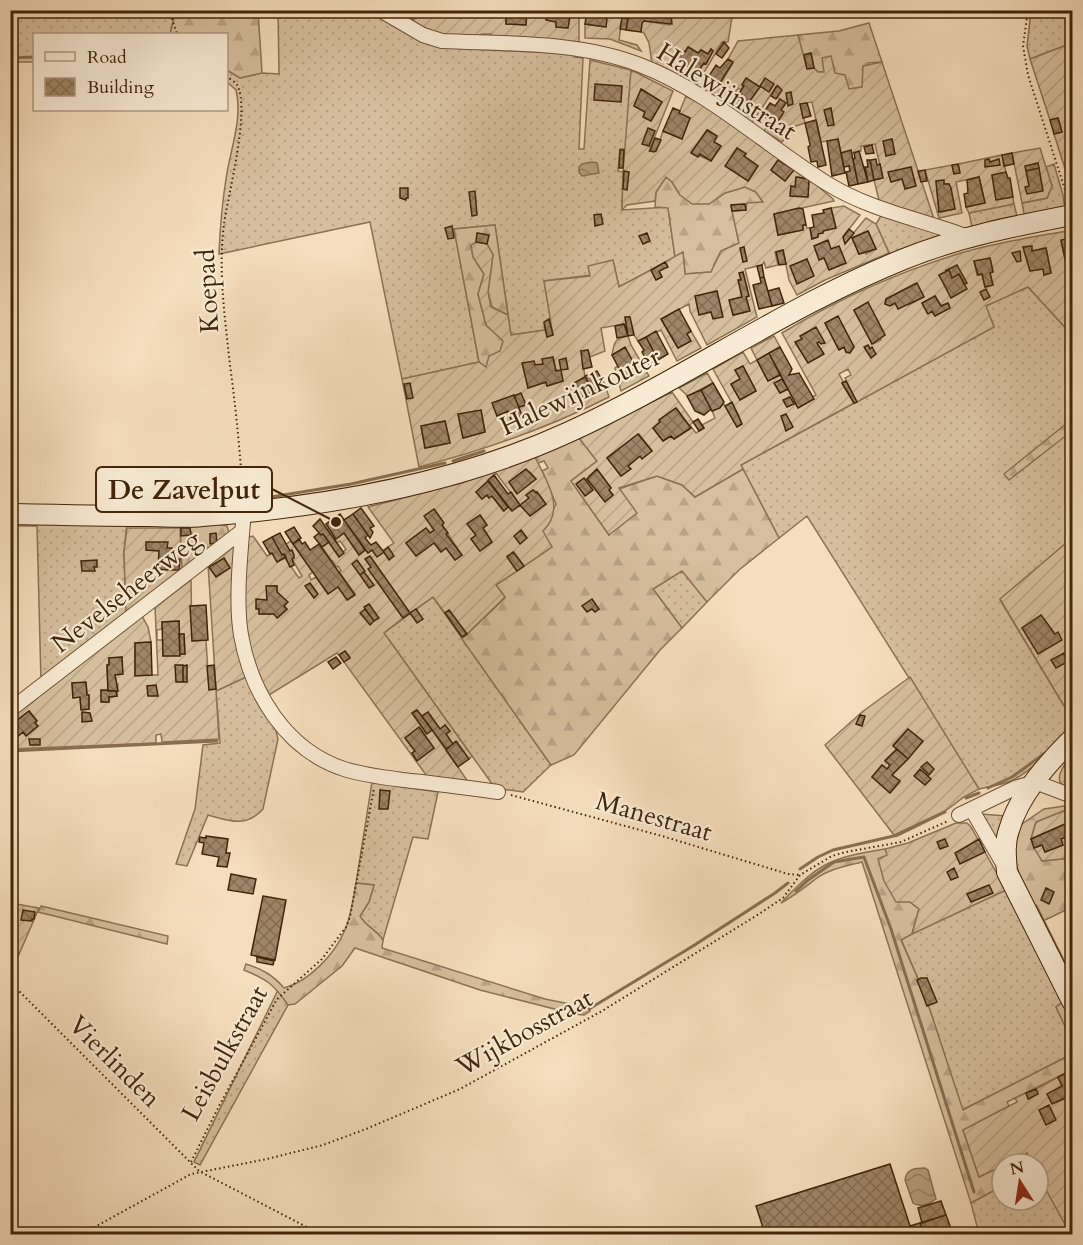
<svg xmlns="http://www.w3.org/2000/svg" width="1083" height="1245" font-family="Cardo,serif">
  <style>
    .grass { fill: url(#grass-dots); stroke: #8c7254; stroke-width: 1.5 }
    .forest { fill: url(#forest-firs); stroke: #8c7254; stroke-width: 1.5 }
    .garden { fill: url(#garden-furrows); stroke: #8c7254; stroke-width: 1.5; fill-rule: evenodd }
    .water { fill: url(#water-waves); stroke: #886e50; stroke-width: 1.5 }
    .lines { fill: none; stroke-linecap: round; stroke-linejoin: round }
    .stream { stroke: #886e50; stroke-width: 3 }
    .building { fill: url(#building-cross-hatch); stroke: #412509; stroke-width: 1.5 }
    .street-casing { stroke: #6e5336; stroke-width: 16 }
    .secondary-casing { stroke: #412509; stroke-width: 22 }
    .path { stroke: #412509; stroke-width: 2; stroke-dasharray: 1.5 3; stroke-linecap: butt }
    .street { stroke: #f8ead4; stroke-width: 14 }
    .secondary { stroke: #f8ead4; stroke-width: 20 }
    .labels { text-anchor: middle; stroke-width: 4.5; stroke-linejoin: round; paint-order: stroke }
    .street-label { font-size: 26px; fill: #412509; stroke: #f8ead4 }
    .leader { fill: none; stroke: #412509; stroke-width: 2 }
    .callout-dot { fill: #412509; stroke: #f8ead4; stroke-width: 2 }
    .callout { fill: #f8ead4; stroke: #412509; stroke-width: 2 }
    .callout-label { font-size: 27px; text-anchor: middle; font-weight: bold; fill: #412509 }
  </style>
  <defs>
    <pattern id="grass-dots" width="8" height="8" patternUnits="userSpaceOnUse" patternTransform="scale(1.5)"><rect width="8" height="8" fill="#d6bf9e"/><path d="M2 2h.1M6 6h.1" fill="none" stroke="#b9a487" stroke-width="1.8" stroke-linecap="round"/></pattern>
    <pattern id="forest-firs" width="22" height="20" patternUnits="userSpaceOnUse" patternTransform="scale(1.5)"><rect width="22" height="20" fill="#d6bf9e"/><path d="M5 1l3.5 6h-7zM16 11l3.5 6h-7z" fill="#b9a487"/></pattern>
    <pattern id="garden-furrows" width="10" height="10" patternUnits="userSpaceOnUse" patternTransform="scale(1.5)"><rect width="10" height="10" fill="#d6bf9e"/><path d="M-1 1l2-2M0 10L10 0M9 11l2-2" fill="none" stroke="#b9a487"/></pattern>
    <pattern id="water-waves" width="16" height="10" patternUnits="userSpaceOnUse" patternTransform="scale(1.5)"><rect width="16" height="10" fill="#b89f80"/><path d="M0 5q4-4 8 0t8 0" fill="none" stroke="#978167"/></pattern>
    <pattern id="building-cross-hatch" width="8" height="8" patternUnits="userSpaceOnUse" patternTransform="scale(1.5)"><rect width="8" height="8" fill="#9f8567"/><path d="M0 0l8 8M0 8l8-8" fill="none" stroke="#836d53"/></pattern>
  </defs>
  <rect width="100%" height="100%" fill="#f5debd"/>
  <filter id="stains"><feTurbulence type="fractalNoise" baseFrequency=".00333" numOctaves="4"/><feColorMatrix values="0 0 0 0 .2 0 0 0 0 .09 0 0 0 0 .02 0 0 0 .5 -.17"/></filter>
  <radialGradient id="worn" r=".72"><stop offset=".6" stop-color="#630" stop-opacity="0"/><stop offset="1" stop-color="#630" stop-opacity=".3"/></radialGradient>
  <!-- grass -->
  <path class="grass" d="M 174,10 L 175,15 L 170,34 L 34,34 L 34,62 L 11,62 L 10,11 Z
    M 370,10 L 395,27 L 432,44 L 469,49 L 575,54 L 575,57 L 583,58 L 579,149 L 584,149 L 590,60 L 631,70 L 626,149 L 620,149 L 618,171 L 623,172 L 622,210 L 668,207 L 675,257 L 619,287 L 613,261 L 591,275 L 544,281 L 551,321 L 549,320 L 544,323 L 545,330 L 511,335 L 495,225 L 454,229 L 479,362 L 402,379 L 370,222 L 219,254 C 220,229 222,204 226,179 C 230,150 243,119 236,90 L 227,82 L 227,70 L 240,78 L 262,73 L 279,74 L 278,11 Z
    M 1031,11 L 1072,11 L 1072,43 L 1030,59 L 1027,46 Z
    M 1054,164 L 1063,195 L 1065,210 L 1027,217 L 1024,214 L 1022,203 L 1047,198 L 1052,186 L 1046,167 Z
    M 1014,204 L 1018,220 L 989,227 L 972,227 L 969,213 Z
    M 882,214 L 938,233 L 938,237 L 891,257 L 876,224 Z
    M 1028,287 L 1072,335 L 1072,538 L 1000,600 L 1072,719 L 1072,724 C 1056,745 1038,766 1015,779 C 1005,785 990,786 979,789 L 807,516 L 779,538 L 741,465 L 994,327 L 985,306 Z
    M 11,519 L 127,521 L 124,552 L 126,615 L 41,682 L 37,526 L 11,526 Z
    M 682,570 L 707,602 L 682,628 L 653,589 Z
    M 433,597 L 551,765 L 523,792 L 495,788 L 384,633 Z
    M 248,676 L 276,731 L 278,739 L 263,809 C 246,828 230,821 208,815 L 187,866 L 176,864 L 195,809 L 203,745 L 220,743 L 216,691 Z
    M 372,782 L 438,792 L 428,839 L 413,837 L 383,940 C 377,930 365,926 360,916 L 369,902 L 374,885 L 356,883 Z
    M 981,814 L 1006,816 L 1001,848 Z
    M 1006,890 L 1063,1002 L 1056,1007 L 1072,1041 L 1072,1054 L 962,1110 L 925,995 L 901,939 Z
    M 278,990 L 288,1005 L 200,1165 L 194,1162 Z
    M 1038,1175 L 1068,1228 L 1056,1234 L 979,1234 L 971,1203 L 1002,1186 L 1002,1200 L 1038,1200 Z"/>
  <!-- forest -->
  <path class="forest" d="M 174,11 L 258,11 L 262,73 L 240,78 L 227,70 L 226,34 L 170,34 L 175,15 Z
    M 869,23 L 882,62 L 868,63 L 862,87 L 849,89 L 824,72 L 818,72 L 814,68 L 811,53 L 802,55 L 798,35 L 839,31 Z
    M 666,177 L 672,182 L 680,195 L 709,204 L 725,193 L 745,187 L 756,192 L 763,202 L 746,210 L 745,204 L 731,205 L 739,243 L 721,251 L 711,272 L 685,274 L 683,253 L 675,257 L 668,208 L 655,207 L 656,192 Z
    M 495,225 L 508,315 L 492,307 L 488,292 L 493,255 L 487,244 L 489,235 L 478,233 L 476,242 L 471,246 L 473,257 L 484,274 L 478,294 L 486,325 L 504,341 L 500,352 L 486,367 L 479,362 L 454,229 Z
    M 1072,419 L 1072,431 L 1009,480 L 1004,474 Z
    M 579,438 L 597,461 L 571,481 L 609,535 L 619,489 L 657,476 L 682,485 L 695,497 L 743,469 L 779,538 L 739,570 L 707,602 L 682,571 L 653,589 L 682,628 L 660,650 L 574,755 L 551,765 L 462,639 L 505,598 L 496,585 L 552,547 L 542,531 L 556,504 L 542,471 L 548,468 L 544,461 L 538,463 L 535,457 Z
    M 217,524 L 227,526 L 229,533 L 182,574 L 180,525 Z
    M 1064,806 L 1066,810 L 1036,822 L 1031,839 L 1042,861 L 1072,858 L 1072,907 L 1041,922 L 1019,874 L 1013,853 L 1019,826 L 1044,809 Z
    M 885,849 L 910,902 L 919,909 L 912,934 L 901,940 L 925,995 L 963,1110 L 1072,1054 L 1072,1070 L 1007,1102 L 1009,1106 L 963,1130 L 979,1177 L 1002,1166 L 1002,1186 L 971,1203 L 862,862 C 846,866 830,869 817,878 C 805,887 794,896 781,903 C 820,862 830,858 885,849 Z
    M 356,883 L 374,885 L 369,902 L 360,916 C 365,926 377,930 383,940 L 382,948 L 545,999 L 590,1008 L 590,1011 L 584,1015 L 574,1014 L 480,990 L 355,948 L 342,966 L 295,1004 L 288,1005 C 274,984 266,979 244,970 L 246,964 C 262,969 273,975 284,988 C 308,982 334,955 344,932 C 351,918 353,898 356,883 Z
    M 41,906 L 168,936 L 167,944 L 38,912 Z
    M 1063,1002 L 1072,1021 L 1072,1041 L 1056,1007 Z"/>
  <!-- garden -->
  <path class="garden" d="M 506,10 L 506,24 L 526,25 L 527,11 L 522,11 L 546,10 L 546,20 L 556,22 L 556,27 L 568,28 L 571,11 L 579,11 L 579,42 L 494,39 L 491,34 L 482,34 L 477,37 L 441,34 L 412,23 L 413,11 L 454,11 L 455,13 Z
    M 608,11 L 623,11 L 619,40 L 637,45 L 641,51 L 610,39 L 585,38 L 585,24 L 605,27 Z
    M 661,11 L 733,11 L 728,42 L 722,42 L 696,86 L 652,64 L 649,43 L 644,33 L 641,32 L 642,23 L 644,21 L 670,25 L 672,20 L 662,17 ZM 689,47 L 698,53 L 701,50 L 708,54 L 711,49 L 713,51 L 706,64 L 704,63 L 697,73 L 676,57 L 681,50 L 685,52 Z
    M 798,35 L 807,69 L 814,68 L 818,72 L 824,72 L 822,58 L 831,56 L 835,73 L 845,75 L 849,89 L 862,87 L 863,66 L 882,62 L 934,219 L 880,204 L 874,180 L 883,178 L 875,144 L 861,146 L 861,151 L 851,153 L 851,151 L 841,153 L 838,139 L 821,142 L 812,102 L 800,104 L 805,123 L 793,127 L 782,142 L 764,131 C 770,120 779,113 785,103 L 777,97 L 781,90 L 777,85 L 752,123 L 703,92 L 710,81 L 719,86 L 733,63 L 728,59 L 738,41 ZM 746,79 L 760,87 L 747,105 L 737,99 L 738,95 L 735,93 L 738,88 L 741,90 Z
    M 1072,43 L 1072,157 L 1070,158 L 1072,166 L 1072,191 L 1054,134 L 1062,132 L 1058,118 L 1050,120 L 1030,59 Z
    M 631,70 L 673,91 L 649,151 L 656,151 L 663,131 L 682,139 L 690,118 L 679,113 L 686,96 L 713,110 L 784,158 L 782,163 L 778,161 L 771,170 L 785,181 L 795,167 L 833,199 L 834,201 L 774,214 L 778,235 L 803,230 L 803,225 L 806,225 L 807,228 L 810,228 L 812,239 L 818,237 L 818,234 L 823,233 L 823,231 L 836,228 L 831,208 L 844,206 L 860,215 L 843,237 L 845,243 L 866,218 L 876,224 L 889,253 L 825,280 L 797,295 L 789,280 L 783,250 L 775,252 L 778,265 L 766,268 L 764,262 L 762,265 L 745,269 L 757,317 L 707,345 L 690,311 L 689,304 L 661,319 L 678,348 L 691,341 L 687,334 L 691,331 L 701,348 L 677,361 L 661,330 L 638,341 L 634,335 L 629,317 L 625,318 L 627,328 L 624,324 L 601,328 L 605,351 L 590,357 L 588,350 L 581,351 L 585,377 L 573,384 L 580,398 L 605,385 L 609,397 C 548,428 485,450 419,467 L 402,379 L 479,362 L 486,367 L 489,356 L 500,351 L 503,341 L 486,325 L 478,294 L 484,274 L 473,257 L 471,245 L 476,242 L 487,244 L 493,255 L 488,292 L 491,307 L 508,315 L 511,335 L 545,330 L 547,336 L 553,335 L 544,281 L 590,276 L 588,266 L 613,260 L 619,287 L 651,270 L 656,280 L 662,277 L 659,271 L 667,267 L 665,262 L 683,252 L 685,274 L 711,272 L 721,251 L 739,243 L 732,211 L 746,210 L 747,203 L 763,202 L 756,192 L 745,187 L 725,193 L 709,204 L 692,204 L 680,195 L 672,182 L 666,177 L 656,192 L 655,201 L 627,205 L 622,210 L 623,172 ZM 641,89 L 662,102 L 651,121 L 643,117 L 645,112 L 634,106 ZM 708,130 L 717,136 L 714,142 L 721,146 L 711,161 L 691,152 ZM 737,148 L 746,153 L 744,156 L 758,166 L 748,181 ZM 797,177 L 809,179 L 808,197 L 790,196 L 791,186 L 795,187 ZM 868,231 L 876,249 L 866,254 L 865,252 L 859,254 L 852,238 ZM 739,280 L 741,280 L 749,296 L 746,297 L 749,311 L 734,315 L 730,300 L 742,297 ZM 553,357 L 556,371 L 560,370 L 563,381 L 547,386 L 546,382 L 528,388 L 523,363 L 534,361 L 535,365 L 543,364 L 543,359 ZM 514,395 L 525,405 L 519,407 L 512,422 L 508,411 L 497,416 L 493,403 ZM 481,410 L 485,432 L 463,438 L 458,414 ZM 445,421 L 450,443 L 425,448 L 421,426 Z
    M 1040,148 L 1052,186 L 1047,198 L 1022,203 L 1012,153 Z
    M 1002,155 L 1006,172 L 992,175 L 996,200 L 1013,197 L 1014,204 L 969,213 L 966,207 L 985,203 L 979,177 L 956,182 L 962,213 L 939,218 L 925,170 L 952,165 L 954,174 L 960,173 L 958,164 ZM 943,180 L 944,184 L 949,184 L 955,209 L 939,212 L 936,181 Z
    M 1072,230 L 1072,238 L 1061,241 L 1067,268 L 1072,267 L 1072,335 L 1028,287 L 986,306 L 994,327 L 857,402 L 845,378 L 851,375 L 848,369 L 839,374 L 843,381 L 842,383 L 854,403 L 741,465 L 743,469 L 695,497 L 682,485 L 657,476 L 619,488 L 637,513 L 609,535 L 571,481 L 597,461 L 579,438 L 672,392 L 693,422 L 690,425 L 696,433 L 704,428 L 702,425 L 715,418 L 712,411 L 724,404 L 737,427 L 742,424 L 738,414 L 713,369 L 743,352 L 750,364 L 757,360 L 751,348 L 774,336 L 780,347 L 757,360 L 768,381 L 780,375 L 782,379 L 775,384 L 780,393 L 788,389 L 798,408 L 813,399 L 812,397 L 816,395 L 782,333 C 838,299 898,272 961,253 C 997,242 1035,237 1072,230 ZM 1031,246 L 1032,251 L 1046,248 L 1051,273 L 1044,275 L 1043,269 L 1030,271 L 1023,247 ZM 990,258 L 993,271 L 990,273 L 993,285 L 985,287 L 982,274 L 977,275 L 974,261 ZM 916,283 L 924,297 L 909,305 L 907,304 L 895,303 L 890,306 L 885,304 L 886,299 ZM 935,296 L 941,306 L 948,303 L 950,308 L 935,316 L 932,311 L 927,313 L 922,303 ZM 868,303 L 885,335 L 880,338 L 881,340 L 873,344 L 854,311 ZM 838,317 L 854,347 L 850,353 L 846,352 L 844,347 L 839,350 L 825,323 ZM 743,366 L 756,391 L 740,400 L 731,384 L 740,379 L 735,370 ZM 676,408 L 691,428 L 674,439 L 671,436 L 663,441 L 653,428 L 660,422 L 659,420 ZM 639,434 L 652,451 L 640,456 L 628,466 L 630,469 L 621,476 L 607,458 ZM 597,470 L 611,488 L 609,490 L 613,495 L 605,501 L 589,476 Z
    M 628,336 L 631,345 L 649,376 L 621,391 L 615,368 L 618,366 L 625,378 L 638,371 L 625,348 L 612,355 C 614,342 615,338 628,336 Z
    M 707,373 L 713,383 L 688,396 L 679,388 Z
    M 535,457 C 547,482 566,509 543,531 L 552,547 L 524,566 L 514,552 L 507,556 L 517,571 L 496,585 L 505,597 L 467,634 L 449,610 L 445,613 L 433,597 L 410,613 L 370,557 L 366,559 L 371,567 L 369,569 L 403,618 L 384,633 L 472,756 L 469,759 L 456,742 L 453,744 L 446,735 L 450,731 L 445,725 L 440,729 L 428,712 L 422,716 L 417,710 L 412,713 L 426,734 L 432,730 L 469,783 L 429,779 L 344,662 L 350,657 L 345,651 L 339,655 L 337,653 L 269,695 C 238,640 244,597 248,537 L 253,536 L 267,556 L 272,553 L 277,562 L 285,558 L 299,578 L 302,576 L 292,559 L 294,558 L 292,551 L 290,551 L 286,544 L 291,541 L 313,572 L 309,575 L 311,580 L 316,577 L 328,594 L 338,587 L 348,600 L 355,594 L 339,572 L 341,571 L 338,566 L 336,567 L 333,561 L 332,561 L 322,547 L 329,542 L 339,557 L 346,549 L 340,541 L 337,543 L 335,539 L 344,533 L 359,555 L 365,550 L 368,553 L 372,550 L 384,552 L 389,559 L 388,547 L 394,543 L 368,507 L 462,483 ZM 525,470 L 529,473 L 530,472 L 536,479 L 517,493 L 509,482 ZM 496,473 L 520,505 L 512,511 L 508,507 L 503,511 L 492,496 L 489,498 L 487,495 L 482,499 L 476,492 ZM 533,490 L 537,492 L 546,504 L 530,516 L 521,505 L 529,498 L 527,495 ZM 480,515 L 487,525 L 483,528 L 492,542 L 480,551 L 471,539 L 476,535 L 467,524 ZM 442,525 L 462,555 L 455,560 L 446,548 L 441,552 L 434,543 L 416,556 L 406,543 L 426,528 L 430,533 ZM 267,586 L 277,586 L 277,592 L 287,602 L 284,606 L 287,610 L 278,618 L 274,614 L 260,614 L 257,600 L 267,600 ZM 419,728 L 434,748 L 417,760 L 412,753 L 415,751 L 405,738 Z
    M 127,528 L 180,528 L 182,574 L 126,615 L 124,552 Z
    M 1072,538 L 1072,592 L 1067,597 L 1072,604 L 1072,719 L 1000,599 Z
    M 234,545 L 248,676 L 216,691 L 219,739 L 162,742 L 161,734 L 156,735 L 156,743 L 11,749 L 11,718 L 142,616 L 148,627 L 151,642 L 135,643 L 135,675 L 158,675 L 155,607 L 191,580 L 192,641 L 206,640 L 209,689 L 216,689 L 208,564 ZM 179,621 L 179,634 L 184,634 L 185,654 L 163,656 L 163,640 L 157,640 L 157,630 L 162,629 L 162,622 ZM 122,657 L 115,675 L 115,684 L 118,684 L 117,696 L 109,697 L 109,702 L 102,702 L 101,690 L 108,690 L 107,665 L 109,665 L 109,658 ZM 72,683 L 86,683 L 87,695 L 89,695 L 89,709 L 81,709 L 80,697 L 73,698 ZM 29,711 L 37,721 L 35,723 L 38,726 L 26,736 L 23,732 L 17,737 L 17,725 L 15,722 Z
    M 910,677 L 979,789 L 964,797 L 945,811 L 894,835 L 825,745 L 862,712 ZM 908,729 L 922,741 L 892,775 L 900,782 L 890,793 L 872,777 L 882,765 L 887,769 L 890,765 L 885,760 L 897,749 L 893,745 Z
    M 1072,755 L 1072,788 C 1048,786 1064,764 1072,755 Z
    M 1072,805 L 1072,821 L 1031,839 L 1036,822 L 1066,810 L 1064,806 Z
    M 956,823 L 967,823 L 971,827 L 1006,890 L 912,934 L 919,909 L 910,902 L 896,902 L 884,881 L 878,859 L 887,855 L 885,849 L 908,843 Z
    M 1072,835 L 1072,858 L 1042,861 L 1034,848 L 1042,845 L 1045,852 L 1063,845 L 1061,839 Z
    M 11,903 L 39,908 L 11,973 Z
    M 1058,1077 L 1062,1086 L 1057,1102 L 1072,1095 L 1072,1150 L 1067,1153 L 1069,1157 L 1072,1155 L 1072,1234 L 1056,1234 L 1067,1228 L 1039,1177 L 1046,1173 L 1042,1166 L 1038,1168 L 1038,1164 L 1033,1164 L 1027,1153 L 1002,1164 L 1002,1166 L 979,1177 L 963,1130 L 1017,1102 L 1015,1098 L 1026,1093 L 1029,1099 L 1038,1094 L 1036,1089 Z"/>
  <!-- water -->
  <path class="water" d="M 592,162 L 597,163 L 599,173 L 582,176 L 579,172 L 579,167 L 582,164 Z
    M 925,1168 L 928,1170 L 936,1199 C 930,1204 920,1208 913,1203 L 905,1180 C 906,1169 915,1168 925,1168 Z"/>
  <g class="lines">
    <!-- stream -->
    <path class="stream" d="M 413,20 L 414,10
      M 10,58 L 34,57
      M 453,461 L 484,451
      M 253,500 L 351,484 L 445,463
      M 10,751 L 217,741
      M 988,788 L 1012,777 L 1048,751
      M 966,798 L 979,793
      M 800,869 L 818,857 L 833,850 L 898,835 L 945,812
      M 796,891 L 808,880 L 834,862 L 864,857 L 891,929 L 974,1192
      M 1036,906 L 1072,978
      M 589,1009 L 693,946 L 775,893 L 788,883"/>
  </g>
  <!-- building -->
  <path class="building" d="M 454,10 L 480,10 L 480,12 L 454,13 Z
    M 506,10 L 527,11 L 526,25 L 506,24 Z
    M 546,10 L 571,10 L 568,28 L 556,27 L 556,22 L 546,20 Z
    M 587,10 L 608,10 L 606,27 L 585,24 Z
    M 623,10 L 661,10 L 662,17 L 671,18 L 672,24 L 644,21 L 642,23 L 641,32 L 626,30 L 628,19 L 622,18 Z
    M 622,18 L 628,19 L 626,30 L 620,29 Z
    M 724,42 L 729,48 L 722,58 L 716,54 Z
    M 688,47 L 698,53 L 701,50 L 708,54 L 711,49 L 713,51 L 706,64 L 704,63 L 697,73 L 675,58 L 681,50 L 685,52 Z
    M 811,53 L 814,68 L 807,69 L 804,55 Z
    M 728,59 L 733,62 L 718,86 L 707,79 L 716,65 L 720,68 Z
    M 746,78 L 760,87 L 747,105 L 736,98 L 744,86 L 742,85 Z
    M 765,78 L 774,84 L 769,92 L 760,86 Z
    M 595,84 L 622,86 L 621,102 L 594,100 Z
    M 778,86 L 782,90 L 776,99 L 771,96 L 776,87 Z
    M 641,89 L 662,102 L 651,121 L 643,117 L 645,112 L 634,106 Z
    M 791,92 L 793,104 L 788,106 L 786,93 Z
    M 780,99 L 786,103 L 781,110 L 784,112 L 776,124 L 762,115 L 770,103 L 775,106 Z
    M 807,103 L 811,116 L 803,118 L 800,104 Z
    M 673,108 L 680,111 L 679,113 L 690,118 L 682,139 L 663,131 Z
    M 831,108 L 834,125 L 828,126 L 824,110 Z
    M 1058,118 L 1062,132 L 1054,134 L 1050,120 Z
    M 816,120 L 826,165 L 818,167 L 817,161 L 811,162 L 808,147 L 810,146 L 810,144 L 805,123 Z
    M 648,128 L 655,131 L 649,146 L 642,144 Z
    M 707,130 L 717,136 L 714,142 L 721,146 L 711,161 L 700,154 L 698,157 L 691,153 Z
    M 655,138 L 661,140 L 656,151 L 654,152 L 650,151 Z
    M 838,139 L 845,173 L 832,176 L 827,141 Z
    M 892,139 L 895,154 L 886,156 L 883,141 Z
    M 872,145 L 874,153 L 866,154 L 864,147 Z
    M 737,148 L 746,154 L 744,156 L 758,166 L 748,181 L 725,166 Z
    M 620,150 L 624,150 L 623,168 L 619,168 Z
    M 851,150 L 858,184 L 849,186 L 846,172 L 850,171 L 849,166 L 844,167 L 841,153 Z
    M 859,151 L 868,182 L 858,184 L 853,159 L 855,158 L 854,153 Z
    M 1012,153 L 1014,164 L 1004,166 L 1002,155 Z
    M 876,159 L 877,165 L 880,164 L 883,178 L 874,180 L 870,160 Z
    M 989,159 L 990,162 L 999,159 L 1000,165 L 985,167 L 985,160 Z
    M 778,160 L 794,170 L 785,181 L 771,170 Z
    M 867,160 L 870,160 L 874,180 L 868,182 L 865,167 L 868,167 Z
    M 1038,163 L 1039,168 L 1026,171 L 1025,166 Z
    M 958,164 L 960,173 L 954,174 L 952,165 Z
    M 911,167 L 916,186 L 905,189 L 902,179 L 891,182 L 888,172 Z
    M 1039,168 L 1043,191 L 1027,194 L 1025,187 L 1029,186 L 1026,171 Z
    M 925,170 L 927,181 L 921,182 L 918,171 Z
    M 624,171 L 629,172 L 627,190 L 623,189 Z
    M 1006,172 L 1008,178 L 1010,178 L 1013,197 L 996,200 L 992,175 Z
    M 796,177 L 809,179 L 808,197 L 790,196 L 791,186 L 795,187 Z
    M 979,177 L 985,203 L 966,207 L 964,194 L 968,193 L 967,180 Z
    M 944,180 L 944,184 L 949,184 L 951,188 L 955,209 L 939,212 L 936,181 Z
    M 400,188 L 408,188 L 408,198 L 406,198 L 406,200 L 400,198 Z
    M 475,191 L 477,215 L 472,216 L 469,192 Z
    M 745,204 L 746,210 L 732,211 L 731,205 Z
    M 799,208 L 803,209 L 806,225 L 803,225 L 803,230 L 778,235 L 774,214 Z
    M 831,208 L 836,228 L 823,231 L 823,233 L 818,234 L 818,237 L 812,239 L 810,228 L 814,227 L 812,215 L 824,213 L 823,210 Z
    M 601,214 L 603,224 L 595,226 L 594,215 Z
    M 452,226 L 454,238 L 448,239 L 445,228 Z
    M 849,229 L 854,233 L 845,244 L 843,237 Z
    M 868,231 L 876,249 L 859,254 L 852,238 Z
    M 477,233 L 489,235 L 487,244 L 476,242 Z
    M 647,233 L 650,241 L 643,244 L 639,236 Z
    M 1072,238 L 1072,267 L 1067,268 L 1061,240 Z
    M 828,240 L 831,249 L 839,246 L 846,263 L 829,270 L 824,258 L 819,260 L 814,246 Z
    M 1032,246 L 1032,251 L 1046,248 L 1051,273 L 1044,275 L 1043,269 L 1030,271 L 1023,247 Z
    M 744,247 L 747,261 L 743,262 L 740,248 Z
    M 783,250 L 786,264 L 779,265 L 776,252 Z
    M 1020,251 L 1021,261 L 1017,262 L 1012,253 Z
    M 990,258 L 993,272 L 990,273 L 993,285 L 985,287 L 982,274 L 978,275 L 974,261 Z
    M 807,259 L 814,276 L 797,284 L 790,266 Z
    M 665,262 L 668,267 L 659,271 L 662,277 L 656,280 L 651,270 Z
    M 762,265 L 764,277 L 760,278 L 757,266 Z
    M 957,265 L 967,283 L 964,284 L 959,274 L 952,278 L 949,270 L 945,271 Z
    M 949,270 L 952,278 L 959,274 L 967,289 L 951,298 L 939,275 Z
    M 743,272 L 749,296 L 746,297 L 750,311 L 733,315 L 729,300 L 742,297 L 738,280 L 741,280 L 739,273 Z
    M 764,277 L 772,306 L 759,309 L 753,285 L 761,283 L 760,278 Z
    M 917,283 L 924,297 L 898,309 L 895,303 L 890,306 L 885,304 L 886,299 Z
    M 779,288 L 784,303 L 772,306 L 768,291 Z
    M 986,289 L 990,297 L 984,300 L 980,292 Z
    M 717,291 L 723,317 L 713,319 L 711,312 L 699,315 L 695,296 Z
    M 935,296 L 941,306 L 948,303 L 950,308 L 935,316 L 932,311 L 928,314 L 922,303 Z
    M 868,302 L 885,335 L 872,344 L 854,310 Z
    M 679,309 L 691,331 L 687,334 L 691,341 L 678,348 L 661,319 Z
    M 838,316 L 854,347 L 850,353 L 846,352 L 844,347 L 839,350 L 825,323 Z
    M 625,317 L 630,317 L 634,335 L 628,336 Z
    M 549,319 L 553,335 L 547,337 L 544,322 Z
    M 624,324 L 628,336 L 617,338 L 615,326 Z
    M 816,327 L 825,343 L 821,344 L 819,342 L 817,343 L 824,354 L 808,363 L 795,342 L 802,339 L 800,336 Z
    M 656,331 L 668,354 L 658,360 L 646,337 Z
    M 646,337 L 658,360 L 649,365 L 642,352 L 644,350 L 638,341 Z
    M 868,345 L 870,349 L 872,347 L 876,354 L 871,358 L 864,347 Z
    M 625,347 L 638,371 L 624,378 L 612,355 Z
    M 780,347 L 792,369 L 789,375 L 799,373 L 814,399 L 798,408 L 769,353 Z
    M 588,350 L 592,367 L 583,369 L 581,351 Z
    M 769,353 L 780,375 L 768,381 L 757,360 Z
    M 553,357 L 556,371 L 561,370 L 563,381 L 547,386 L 546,382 L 528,388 L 522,363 L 534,361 L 535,365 L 543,364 L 542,359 Z
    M 566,358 L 568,369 L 561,370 L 559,360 Z
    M 743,366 L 756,391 L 740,400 L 731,384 L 740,379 L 735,370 Z
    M 597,371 L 605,385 L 593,391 L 585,376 Z
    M 585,377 L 593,391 L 580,398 L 572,384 Z
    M 782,379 L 788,389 L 780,393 L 774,383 Z
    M 846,381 L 857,402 L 854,403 L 842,383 Z
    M 410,383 L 413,398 L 407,399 L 404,384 Z
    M 713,383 L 724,402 L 720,408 L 712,411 L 701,390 Z
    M 701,390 L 711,409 L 704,415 L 695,411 L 687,396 Z
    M 521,393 L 526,405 L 519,407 L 514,396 Z
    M 514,395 L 523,418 L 512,422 L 508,411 L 497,416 L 492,403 Z
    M 790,397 L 794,404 L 787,407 L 783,400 Z
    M 732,402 L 742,424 L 737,427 L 725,406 Z
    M 676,408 L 691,428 L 674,439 L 671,436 L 663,441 L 653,428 L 660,422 L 659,420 Z
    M 481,410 L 485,432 L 463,438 L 458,414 Z
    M 786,414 L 793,427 L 786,431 L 781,416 Z
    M 698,419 L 704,428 L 699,431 L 693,422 Z
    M 445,421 L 450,443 L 425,448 L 421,426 Z
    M 638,434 L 652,451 L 642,459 L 640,456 L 628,466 L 631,469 L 621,476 L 607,458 Z
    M 526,469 L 536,479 L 517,494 L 509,482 Z
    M 597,469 L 611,488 L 609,490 L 613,495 L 605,502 L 587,479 Z
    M 494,475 L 508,494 L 511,492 L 520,505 L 512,511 L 488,480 Z
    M 584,478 L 593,490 L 585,496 L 576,484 Z
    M 488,481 L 508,507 L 504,511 L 492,496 L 489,498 L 487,495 L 482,499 L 476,492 Z
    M 533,490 L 536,493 L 537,492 L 546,504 L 530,516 L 520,505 L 529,498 L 526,495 Z
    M 361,508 L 374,526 L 370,528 L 373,532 L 370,538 L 353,514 Z
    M 434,509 L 444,523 L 442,525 L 448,533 L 446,534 L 462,555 L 455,560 L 446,548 L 441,552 L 434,543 L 416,556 L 406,543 L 426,528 L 430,533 L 434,530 L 424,516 Z
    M 340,514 L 365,550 L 359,555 L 344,533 L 336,539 L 326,524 Z
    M 353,514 L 368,535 L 365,538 L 371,545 L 376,542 L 384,552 L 377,557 L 372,550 L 368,553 L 344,520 Z
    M 480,515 L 487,525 L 483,528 L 492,542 L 480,551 L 471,539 L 476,535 L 467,524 Z
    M 320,519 L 344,553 L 339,557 L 323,534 L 321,535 L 313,526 Z
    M 294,527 L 301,538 L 293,544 L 285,532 Z
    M 181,528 L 190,528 L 191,535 L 181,536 Z
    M 521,530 L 527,538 L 520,544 L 514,536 Z
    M 216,533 L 217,543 L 210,544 L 210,534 Z
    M 280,533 L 290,551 L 292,550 L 294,555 L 294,558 L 292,559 L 294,565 L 290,567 L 284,554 L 282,555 L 272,537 Z
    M 319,533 L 321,535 L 323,534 L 329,542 L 322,547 L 314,537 Z
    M 272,537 L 282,555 L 284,554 L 286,557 L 277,562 L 272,553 L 270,554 L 263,542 Z
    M 299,539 L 302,544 L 305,542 L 310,550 L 319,544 L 355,595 L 347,600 L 338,587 L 328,594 L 293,544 Z
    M 146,542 L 168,542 L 167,548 L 172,548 L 172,561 L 169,561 L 168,570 L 152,569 L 158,568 L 159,551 L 146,550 Z
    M 388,547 L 394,556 L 389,560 L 383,551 Z
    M 513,552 L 524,566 L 517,571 L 507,557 Z
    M 370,556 L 410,613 L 403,618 L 368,569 L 371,567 L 365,559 Z
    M 224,558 L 230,568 L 216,577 L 209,567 Z
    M 172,559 L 180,559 L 179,570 L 171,570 L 171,563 L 169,563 L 169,561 L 172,561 Z
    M 97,560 L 97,567 L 94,567 L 95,571 L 82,571 L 81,561 Z
    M 357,560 L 365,571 L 360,575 L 352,564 Z
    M 364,572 L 374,585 L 369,588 L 360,575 Z
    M 310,583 L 318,594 L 314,598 L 305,586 Z
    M 266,586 L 277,586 L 277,592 L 288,602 L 284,606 L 287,609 L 277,618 L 274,614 L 259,614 L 259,609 L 256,609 L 256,599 L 267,600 Z
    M 592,599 L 599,609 L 595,612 L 592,609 L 587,612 L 582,606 Z
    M 369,604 L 379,618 L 374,621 L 364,607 Z
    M 206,605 L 208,640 L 192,641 L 190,606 Z
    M 365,609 L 374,621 L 370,625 L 360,613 Z
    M 416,609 L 423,619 L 417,623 L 410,613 Z
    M 449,610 L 467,634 L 462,637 L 445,613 Z
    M 1041,615 L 1055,634 L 1058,632 L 1062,640 L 1038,654 L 1022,628 Z
    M 179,621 L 180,656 L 163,656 L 162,622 Z
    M 179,634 L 184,634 L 185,654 L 180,654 Z
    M 151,642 L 152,675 L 135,676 L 135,643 Z
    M 345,651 L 350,658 L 344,662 L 339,655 Z
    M 1064,653 L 1069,661 L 1056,668 L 1051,660 Z
    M 122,657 L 123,674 L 115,675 L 118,691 L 108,691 L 107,665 L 109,665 L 109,658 Z
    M 336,657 L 341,663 L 333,669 L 328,662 Z
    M 175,665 L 183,665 L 183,682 L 176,682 Z
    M 187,665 L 187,682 L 183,682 L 183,666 Z
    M 214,665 L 216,689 L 209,690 L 207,666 Z
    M 86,682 L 87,695 L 89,695 L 89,709 L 81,710 L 80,697 L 73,698 L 72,683 Z
    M 156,685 L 158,696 L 148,696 L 147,686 Z
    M 101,690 L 116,691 L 117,696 L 109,697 L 109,702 L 101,702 Z
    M 417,710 L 432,730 L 427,734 L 412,713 Z
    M 29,711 L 37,721 L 35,723 L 38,726 L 26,736 L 23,732 L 17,737 L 11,730 L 17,725 L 15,722 Z
    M 82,712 L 90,713 L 92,721 L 82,722 Z
    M 428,712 L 440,729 L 445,725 L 450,731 L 446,734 L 453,744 L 446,749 L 422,716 Z
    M 860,715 L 865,716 L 862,726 L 856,724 Z
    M 419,727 L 434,748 L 417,761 L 412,753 L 415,751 L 405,738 Z
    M 908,729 L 923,741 L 908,759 L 893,746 Z
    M 29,739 L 40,739 L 40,745 L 30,745 Z
    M 456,741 L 469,759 L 458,767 L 446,750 Z
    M 897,749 L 908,759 L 892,775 L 900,781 L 890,793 L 872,777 L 882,765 L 887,769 L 890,765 L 885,761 Z
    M 927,762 L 934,769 L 929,775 L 921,767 Z
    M 920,769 L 931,779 L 925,785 L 914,776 Z
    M 380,790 L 390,791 L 388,809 L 379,809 Z
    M 1072,821 L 1072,835 L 1061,839 L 1063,845 L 1045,852 L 1042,845 L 1034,848 L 1031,839 Z
    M 206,836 L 228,839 L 226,853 L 230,853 L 227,867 L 217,866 L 219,857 L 202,854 L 204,843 L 199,842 L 200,837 L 206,838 Z
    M 945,839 L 948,846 L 940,849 L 937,842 Z
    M 979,839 L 985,852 L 960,864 L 955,853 Z
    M 954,868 L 958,877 L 951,880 L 947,872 Z
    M 231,874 L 256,879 L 253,894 L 228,890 Z
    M 989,885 L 993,893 L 971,902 L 967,894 Z
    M 1046,888 L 1054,892 L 1049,904 L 1041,900 Z
    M 263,896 L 286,900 L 275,960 L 251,955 Z
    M 23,910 L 35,912 L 34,919 L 32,919 L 32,921 L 21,920 Z
    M 257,957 L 274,961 L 273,965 L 257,962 Z
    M 921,978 L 927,978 L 937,1002 L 927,1006 L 917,980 Z
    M 1072,1070 L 1072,1095 L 1052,1104 L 1047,1094 L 1062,1086 L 1058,1077 Z
    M 1036,1089 L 1038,1094 L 1028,1099 L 1026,1093 Z
    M 1049,1105 L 1056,1120 L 1046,1125 L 1039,1110 Z
    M 890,1164 L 910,1226 L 920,1223 L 924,1234 L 765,1234 L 756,1206 Z
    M 1042,1165 L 1046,1173 L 1039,1177 L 1038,1168 Z
    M 941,1201 L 946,1215 L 922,1223 L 918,1208 Z
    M 946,1215 L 953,1234 L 924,1234 L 920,1223 Z"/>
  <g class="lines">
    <defs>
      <path id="street" d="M 380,10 L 423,35 L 442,41 C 507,44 578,41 640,65 C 710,92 765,145 828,184 C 872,211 921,219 968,237
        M 244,511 C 241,547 235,600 241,635 C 251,693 286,750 344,769 C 366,776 389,778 412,781 C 440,784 469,788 498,792
        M 10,710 L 242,531
        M 972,810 L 1005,867
        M 959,815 L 1015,788 L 1035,782 L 1072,796"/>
      <path id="secondary" d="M 10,514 C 56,515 101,516 146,516 C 164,516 184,518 202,516 C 324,507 456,484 569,432 C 683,380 787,306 904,259 C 958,237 1015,226 1072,215
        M 1072,739 C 1047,764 1019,795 1009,830 C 1004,844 1006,858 1007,872 L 1072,1001"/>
    </defs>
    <!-- street casing -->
    <use href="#street" class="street-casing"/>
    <!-- secondary casing -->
    <use href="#secondary" class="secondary-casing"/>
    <!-- path -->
    <path class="path" d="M 169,10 L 177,34
      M 1028,10 L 1023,46 L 1028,75 L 1069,202
      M 226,76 C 229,78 235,82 237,85 C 251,108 228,195 224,224 C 218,271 225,318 230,365 C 236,409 240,452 243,496
      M 511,795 L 662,836 L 788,874 L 800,875
      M 10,982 L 199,1171 L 320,1234
      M 191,1162 L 219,1106 L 277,999 L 322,959 L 346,927 L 350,917 L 374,788
      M 82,1234 L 191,1174 L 267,1159 L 323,1145 L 366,1129 L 460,1089 L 602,1011 L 759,914 L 783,898 L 800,875 L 832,856 L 846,852 L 901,842 L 948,821"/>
    <!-- street -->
    <use href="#street" class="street"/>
    <!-- secondary -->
    <use href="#secondary" class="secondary"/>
  </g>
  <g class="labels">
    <!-- street labels -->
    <g class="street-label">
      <text transform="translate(727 91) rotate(32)" y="9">Halewijnstraat</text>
      <text transform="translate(207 291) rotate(-93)" y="9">Koepad</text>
      <text transform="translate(580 391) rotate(-25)" y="9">Halewijnkouter</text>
      <text transform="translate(126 591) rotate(-38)" y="9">Nevelseheerweg</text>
      <text transform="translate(654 816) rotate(16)" y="9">Manestraat</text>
      <text transform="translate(524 1032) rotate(-29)" y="9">Wijkbosstraat</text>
      <text transform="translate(224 1053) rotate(-61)" y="9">Leisbulkstraat</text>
      <text transform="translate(115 1061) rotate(45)" y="9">Vierlinden</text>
    </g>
  </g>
  <!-- callouts -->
  <path class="leader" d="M336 522L272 489"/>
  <circle class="callout-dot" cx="336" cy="522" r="6"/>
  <rect class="callout" x="96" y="467" width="176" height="45" rx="6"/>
  <g class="callout-label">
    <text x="184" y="499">De Zavelput</text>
  </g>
  <!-- margin -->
  <rect width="1083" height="1245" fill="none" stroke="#f5debd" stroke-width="36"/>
  <rect x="12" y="12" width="1059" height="1221" fill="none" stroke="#412509" stroke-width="3"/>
  <rect x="18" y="18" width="1047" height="1209" fill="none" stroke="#412509" stroke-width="1.5"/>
  <!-- legend -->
  <rect x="33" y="33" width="195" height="78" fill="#f8ead4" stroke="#af9b83" stroke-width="1.5"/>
  <rect x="45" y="52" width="30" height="9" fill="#f8ead4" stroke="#af9b83" stroke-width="1.5"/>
  <text x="87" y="63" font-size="18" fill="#412509">Road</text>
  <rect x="45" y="78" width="30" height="18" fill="url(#building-cross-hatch)" stroke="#af9b83" stroke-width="1.5"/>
  <text x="87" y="93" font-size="18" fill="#412509">Building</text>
  <!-- north arrow -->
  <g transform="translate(1020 1182) rotate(348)"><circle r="28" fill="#f8ead4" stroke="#af9b83" stroke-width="1.5"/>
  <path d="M0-4.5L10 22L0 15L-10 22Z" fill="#8f2418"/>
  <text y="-9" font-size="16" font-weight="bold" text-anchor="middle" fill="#412509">N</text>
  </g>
  <rect width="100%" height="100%" filter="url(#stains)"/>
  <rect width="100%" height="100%" fill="url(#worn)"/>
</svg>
